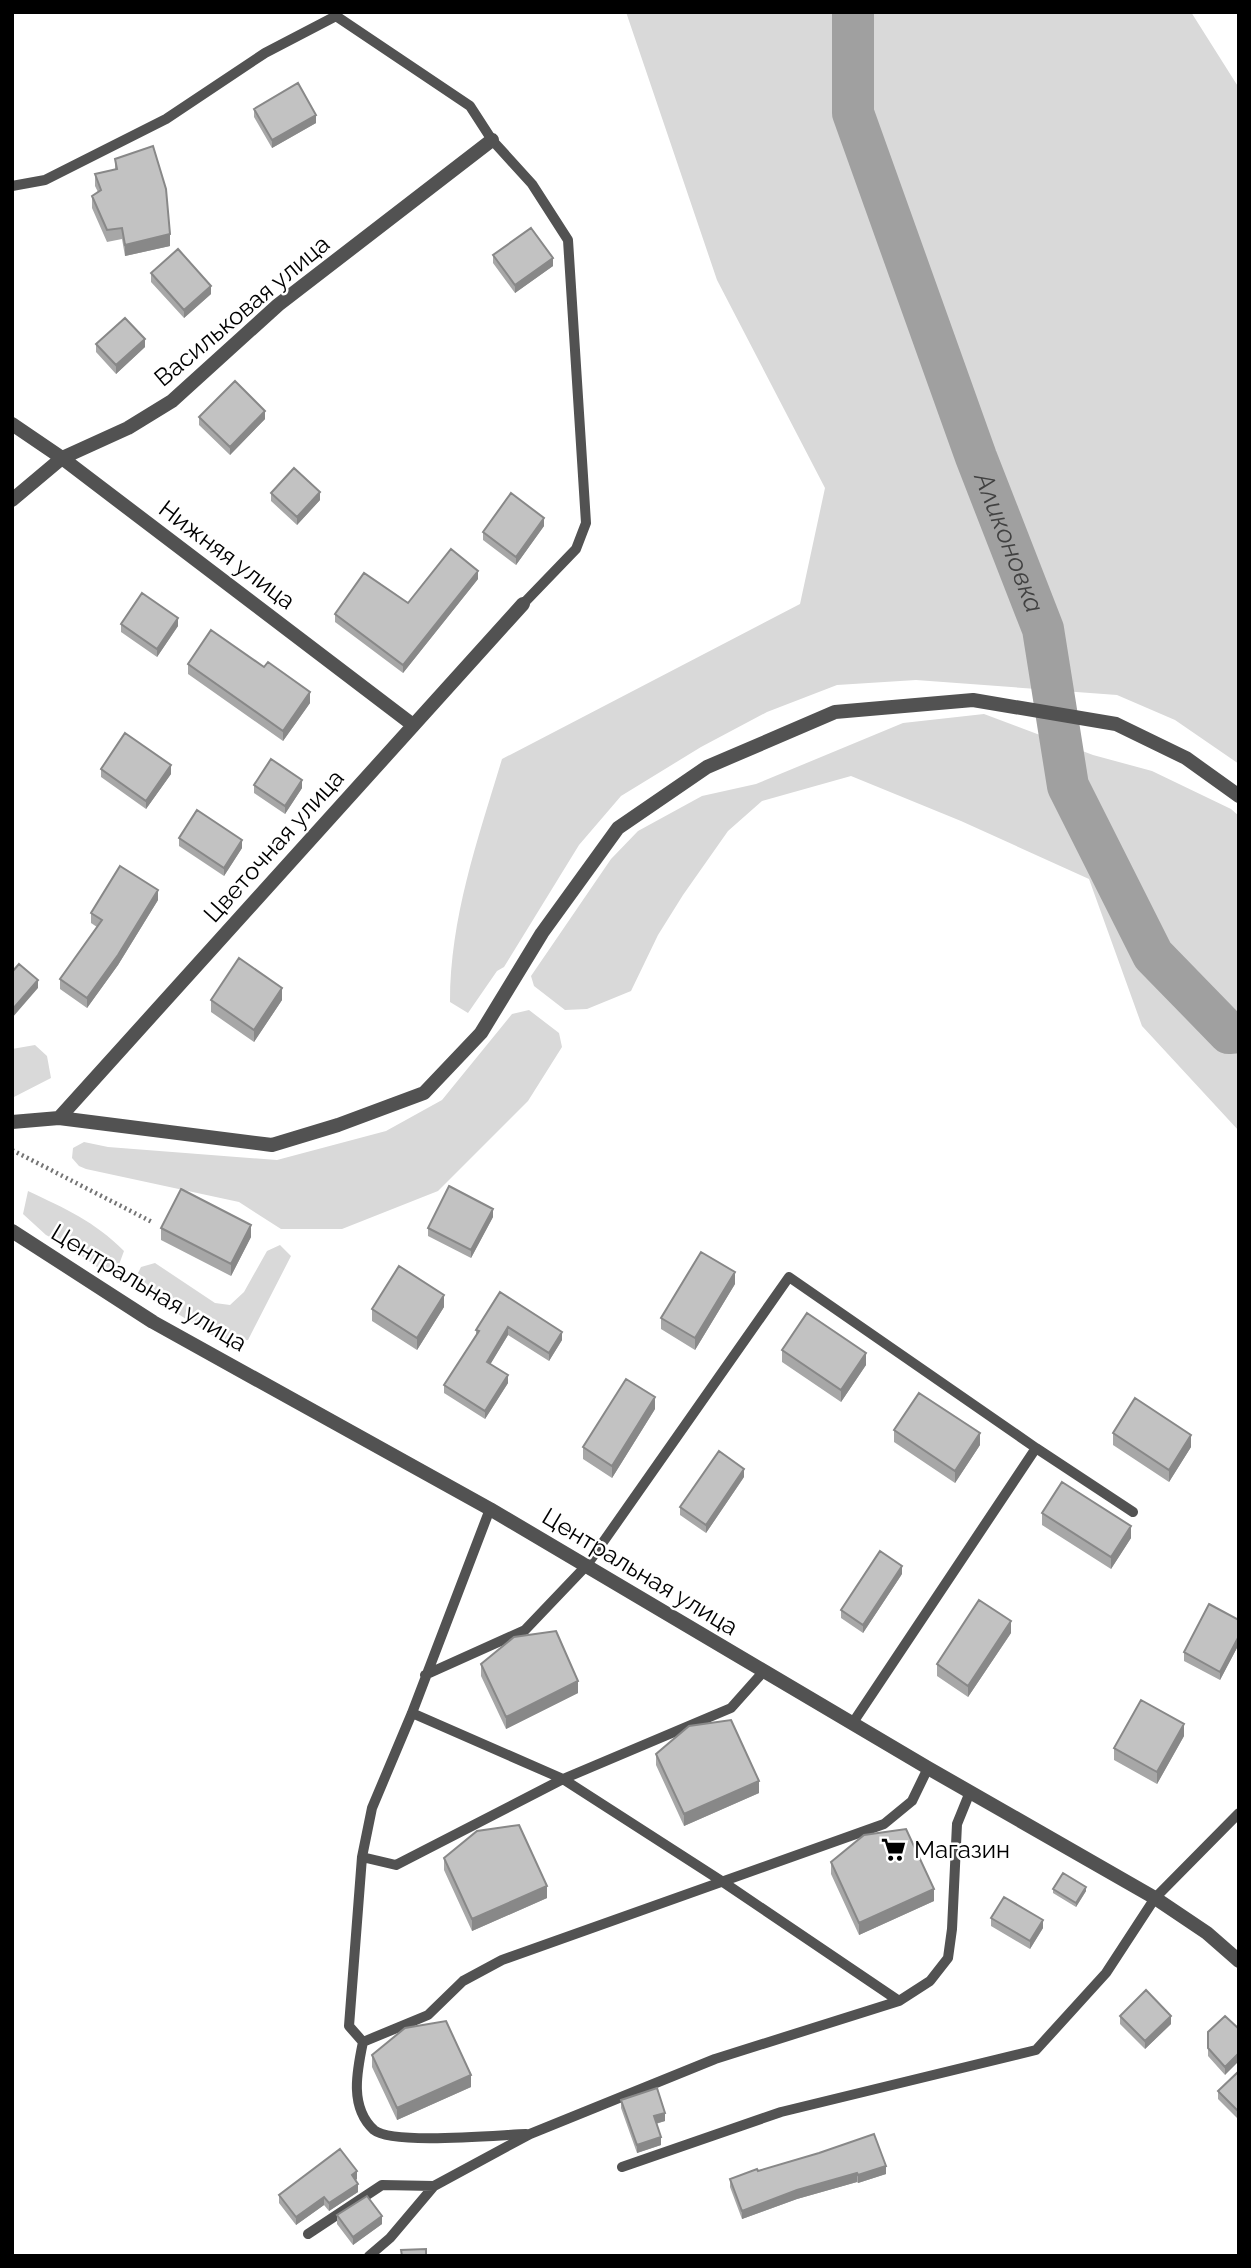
<svg xmlns="http://www.w3.org/2000/svg" width="1251" height="2268" font-family="Raleway,sans-serif">
  <style>
    .green { fill: #d9d9d9 }
    .lines { fill: none; stroke-linecap: round; stroke-linejoin: round }
    .river { stroke: #a0a0a0; stroke-width: 42 }
    .path { stroke: #747474; stroke-width: 4.5; stroke-dasharray: 2 3.5; stroke-linecap: butt }
    .lane { stroke: #525252; stroke-width: 10 }
    .street { stroke: #525252; stroke-width: 14 }
    .wall { fill: #a7a7a7 }
    .shaded-wall { fill: #888 }
    .building { fill: #c2c2c2; stroke: #888; stroke-width: 2 }
    .labels { text-anchor: middle; stroke-width: 5; stroke-linejoin: round; paint-order: stroke }
    .street-label { font-size: 24px; fill: #000; stroke: #fff }
    .poi-label { font-size: 24px; fill: #000; stroke: #fff; text-anchor: start }
    .water-label { font-size: 26px; font-style: italic; fill: #414141; stroke: #fff }
  </style>
  <rect width="100%" height="100%" fill="#fff"/>
  <!-- green -->
  <path class="green" d="M 626,12 L 1191,12 L 1239,88 L 1239,764 L 1175,720 L 1117,695 L 916,680 L 837,685 L 767,712 L 701,747 L 621,796 L 579,845 L 504,967 L 497,971 L 468,1013 L 450,1002 C 450,917 478,839 502,759 L 800,604 L 825,488 L 717,280 Z
    M 984,714 L 1093,755 L 1152,771 L 1231,809 L 1239,816 L 1239,1131 L 1142,1026 L 1089,879 L 961,821 L 851,776 L 762,801 L 728,831 L 683,895 L 658,935 L 631,991 L 587,1009 L 565,1010 L 534,986 L 531,976 L 611,859 L 638,831 L 702,796 L 756,784 L 903,723 Z
    M 529,1010 L 559,1033 L 562,1047 L 528,1101 L 438,1191 L 342,1229 L 281,1229 L 239,1202 L 86,1169 L 79,1166 L 72,1158 L 73,1148 L 84,1142 L 108,1147 L 277,1160 L 386,1131 L 442,1100 L 512,1014 Z
    M 35,1045 L 47,1056 L 51,1078 L 12,1098 L 12,1049 Z
    M 28,1191 C 66,1209 94,1221 124,1251 L 117,1270 L 97,1267 L 69,1247 L 46,1235 L 23,1214 Z
    M 280,1245 L 291,1256 L 248,1340 L 224,1343 L 145,1293 L 135,1279 L 141,1267 L 155,1263 L 215,1303 L 230,1305 L 244,1292 L 267,1251 Z"/>
  <g class="lines">
    <!-- river -->
    <path class="river" id="s1" d="M 853,12 L 853,113 L 976,457 L 1043,629 L 1068,786 L 1153,955 L 1229,1033 L 1239,1032"/>
    <!-- path -->
    <path class="path" d="M 12,1150 L 152,1222"/>
    <!-- lane -->
    <path class="lane" d="M 12,186 L 45,180 L 166,119 L 265,53 L 336,16 L 470,106 L 492,140 L 532,184 L 568,240 L 586,523 L 576,549 L 523,604
      M 490,1509 L 412,1713 L 372,1808 L 362,1857 L 349,2026 L 363,2042 L 428,2015 L 463,1981 L 502,1960 L 884,1824 L 912,1801 L 928,1768
      M 425,1675 L 525,1630 L 587,1565 L 789,1277 L 1036,1448 L 1133,1512
      M 412,1713 L 563,1779 L 723,1882 L 899,2001
      M 852,1724 L 1036,1448
      M 362,1857 L 396,1865 L 563,1779 L 731,1708 L 763,1672
      M 363,2042 C 357,2071 349,2107 374,2130 C 392,2145 498,2135 526,2134
      M 622,2167 L 781,2112 L 1036,2050 L 1106,1973 L 1155,1898 L 1239,1813
      M 308,2234 L 382,2185 L 434,2186 L 530,2134 L 715,2059 L 899,2001 L 930,1981 L 948,1958 L 952,1929 L 957,1824 L 970,1792
      M 369,2256 L 390,2238 L 434,2186"/>
    <!-- street -->
    <path class="street" d="M 12,424 L 62,458 L 413,725
      M 12,500 L 62,458 L 128,428 L 172,401 L 278,305 L 492,140
      M 59,1118 L 523,604
      M 12,1122 L 59,1118 L 272,1145 L 338,1125 L 424,1093 L 481,1033 L 542,933 L 618,828 L 707,767 L 835,712 L 973,700 L 1116,724 L 1186,758 L 1239,796
      M 12,1231 L 153,1322 L 490,1509 L 928,1768 L 1155,1898 L 1207,1933 L 1239,1961"/>
  </g>
  <!-- wall -->
  <path class="wall" d="M 254,109 L 316,123 L 272,148 L 254,117 Z
    M 115,159 L 170,246 L 125,256 L 122,239 L 107,242 L 92,208 L 92,196 L 98,192 L 95,186 L 95,174 L 115,170 Z
    M 493,255 L 553,266 L 515,293 L 493,263 Z
    M 151,273 L 211,294 L 184,318 L 151,282 Z
    M 96,344 L 145,347 L 116,374 L 96,352 Z
    M 199,417 L 265,419 L 230,455 L 199,425 Z
    M 271,493 L 320,500 L 297,525 L 271,501 Z
    M 544,526 L 516,565 L 483,540 L 483,532 Z
    M 478,579 L 403,673 L 335,622 L 335,614 L 408,603 Z
    M 121,624 L 178,626 L 157,657 L 121,632 Z
    M 188,664 L 310,703 L 283,741 L 188,674 Z
    M 101,769 L 171,774 L 146,809 L 101,777 Z
    M 254,785 L 302,788 L 285,814 L 254,793 Z
    M 179,838 L 242,848 L 224,876 L 179,846 Z
    M 158,900 L 118,965 L 87,1008 L 60,989 L 60,979 L 97,927 L 91,923 L 91,913 Z
    M 211,1000 L 282,1000 L 254,1042 L 211,1012 Z
    M 493,1217 L 471,1258 L 428,1236 L 428,1228 Z
    M 161,1228 L 251,1237 L 231,1276 L 161,1240 Z
    M 735,1284 L 695,1350 L 661,1329 L 661,1318 Z
    M 500,1292 L 562,1340 L 549,1361 L 508,1335 L 490,1364 L 508,1383 L 485,1419 L 444,1393 L 444,1385 L 476,1336 L 476,1330 Z
    M 444,1307 L 417,1350 L 372,1321 L 372,1309 Z
    M 782,1350 L 866,1365 L 841,1402 L 782,1362 Z
    M 655,1409 L 612,1478 L 583,1459 L 583,1447 Z
    M 894,1430 L 980,1445 L 955,1483 L 894,1442 Z
    M 1113,1433 L 1191,1447 L 1169,1482 L 1113,1445 Z
    M 744,1477 L 706,1533 L 680,1515 L 680,1507 Z
    M 1042,1513 L 1131,1538 L 1111,1569 L 1042,1525 Z
    M 902,1574 L 863,1633 L 841,1618 L 841,1610 Z
    M 1239,1620 L 1239,1644 L 1220,1680 L 1184,1661 L 1184,1652 Z
    M 1011,1633 L 968,1697 L 937,1676 L 937,1664 Z
    M 481,1664 L 578,1693 L 506,1729 L 481,1676 Z
    M 1184,1736 L 1157,1784 L 1114,1760 L 1114,1748 Z
    M 656,1754 L 759,1793 L 684,1826 L 656,1765 Z
    M 444,1858 L 547,1898 L 472,1931 L 444,1870 Z
    M 831,1862 L 934,1901 L 859,1935 L 831,1874 Z
    M 1053,1889 L 1086,1891 L 1076,1907 L 1053,1893 Z
    M 991,1918 L 1043,1928 L 1030,1949 L 991,1926 Z
    M 1120,2016 L 1171,2024 L 1145,2049 L 1120,2024 Z
    M 1239,2029 L 1225,2075 L 1208,2056 L 1208,2032 Z
    M 372,2055 L 471,2087 L 397,2120 L 372,2067 Z
    M 1239,2073 L 1239,2120 L 1218,2099 L 1218,2091 Z
    M 621,2100 L 665,2121 L 656,2124 L 661,2145 L 637,2153 L 621,2108 Z
    M 758,2171 L 886,2174 L 858,2183 L 857,2182 L 797,2199 L 742,2219 L 730,2187 L 730,2179 Z
    M 357,2179 L 356,2180 L 358,2192 L 329,2211 L 324,2205 L 296,2225 L 279,2203 L 279,2195 Z
    M 337,2215 L 382,2224 L 353,2245 L 337,2224 Z"/>
  <!-- shaded-wall -->
  <path class="shaded-wall" d="M 316,115 L 316,123 L 272,148 L 272,140 Z
    M 170,234 L 170,246 L 125,256 L 125,245 Z
    M 553,258 L 553,266 L 515,293 L 515,285 Z
    M 211,286 L 211,294 L 184,318 L 184,310 Z
    M 145,339 L 145,347 L 116,374 L 116,365 Z
    M 265,411 L 265,419 L 230,455 L 230,447 Z
    M 320,492 L 320,500 L 297,525 L 297,517 Z
    M 544,518 L 544,526 L 516,565 L 516,557 Z
    M 478,571 L 478,579 L 403,673 L 403,665 Z
    M 178,618 L 178,626 L 157,657 L 157,649 Z
    M 310,692 L 310,703 L 283,741 L 283,731 Z
    M 171,765 L 171,774 L 146,809 L 146,801 Z
    M 302,780 L 302,788 L 285,814 L 285,806 Z
    M 242,840 L 242,848 L 224,876 L 224,868 Z
    M 158,890 L 158,900 L 118,965 L 87,1008 L 87,998 Z
    M 38,980 L 38,988 L 12,1018 L 12,1010 Z
    M 282,988 L 282,1000 L 254,1042 L 254,1030 Z
    M 493,1209 L 493,1217 L 471,1258 L 471,1250 Z
    M 251,1225 L 251,1237 L 231,1276 L 231,1264 Z
    M 735,1272 L 735,1284 L 695,1350 L 695,1338 Z
    M 444,1295 L 444,1307 L 417,1350 L 417,1338 Z
    M 508,1327 L 508,1335 L 487,1370 L 487,1362 Z
    M 562,1332 L 562,1340 L 549,1361 L 549,1353 Z
    M 866,1353 L 866,1365 L 841,1402 L 841,1390 Z
    M 508,1375 L 508,1383 L 485,1419 L 485,1411 Z
    M 655,1397 L 655,1409 L 612,1478 L 612,1466 Z
    M 980,1433 L 980,1445 L 955,1483 L 955,1471 Z
    M 1191,1435 L 1191,1447 L 1169,1482 L 1169,1470 Z
    M 744,1469 L 744,1477 L 706,1533 L 706,1525 Z
    M 1131,1526 L 1131,1538 L 1111,1569 L 1111,1557 Z
    M 902,1566 L 902,1574 L 863,1633 L 863,1625 Z
    M 1011,1621 L 1011,1633 L 968,1697 L 968,1686 Z
    M 1239,1636 L 1239,1644 L 1220,1680 L 1220,1672 Z
    M 578,1681 L 578,1693 L 506,1729 L 506,1717 Z
    M 1184,1724 L 1184,1736 L 1157,1784 L 1157,1772 Z
    M 759,1781 L 759,1793 L 684,1826 L 684,1814 Z
    M 547,1886 L 547,1898 L 472,1931 L 472,1919 Z
    M 1086,1887 L 1086,1891 L 1076,1907 L 1076,1903 Z
    M 934,1889 L 934,1901 L 859,1935 L 859,1923 Z
    M 1043,1920 L 1043,1928 L 1030,1949 L 1030,1941 Z
    M 1171,2016 L 1171,2024 L 1145,2049 L 1145,2041 Z
    M 1239,2053 L 1239,2061 L 1225,2075 L 1225,2067 Z
    M 471,2075 L 471,2087 L 397,2120 L 397,2108 Z
    M 665,2113 L 665,2121 L 654,2124 L 654,2116 Z
    M 661,2137 L 661,2145 L 637,2153 L 637,2145 Z
    M 886,2166 L 886,2174 L 858,2183 L 858,2175 Z
    M 357,2171 L 357,2179 L 352,2183 L 352,2175 Z
    M 857,2173 L 857,2182 L 797,2199 L 742,2219 L 742,2211 L 797,2190 Z
    M 358,2184 L 358,2192 L 329,2211 L 329,2203 Z
    M 324,2197 L 324,2205 L 296,2225 L 296,2217 Z
    M 382,2216 L 382,2224 L 353,2245 L 353,2237 Z"/>
  <!-- building -->
  <path class="building" d="M 298,83 L 316,115 L 272,140 L 254,109 Z
    M 153,146 L 166,189 L 170,234 L 125,245 L 122,228 L 107,230 L 92,196 L 101,190 L 95,174 L 117,169 L 115,159 Z
    M 531,228 L 553,258 L 515,285 L 493,255 Z
    M 178,249 L 211,286 L 184,310 L 151,273 Z
    M 125,318 L 145,339 L 116,365 L 96,344 Z
    M 235,381 L 265,411 L 230,447 L 199,417 Z
    M 294,468 L 320,492 L 297,517 L 271,493 Z
    M 511,493 L 544,518 L 516,557 L 483,532 Z
    M 451,549 L 478,571 L 403,665 L 335,614 L 364,573 L 408,603 Z
    M 142,593 L 178,618 L 157,649 L 121,624 Z
    M 211,630 L 264,667 L 268,662 L 310,692 L 283,731 L 188,664 Z
    M 125,733 L 171,765 L 146,801 L 101,769 Z
    M 271,759 L 302,780 L 285,806 L 254,785 Z
    M 197,810 L 242,840 L 224,868 L 179,838 Z
    M 120,866 L 158,890 L 118,955 L 87,998 L 60,979 L 102,920 L 91,913 Z
    M 239,958 L 282,988 L 254,1030 L 211,1000 Z
    M 19,964 L 38,980 L 12,1010 L 12,972 Z
    M 449,1186 L 493,1209 L 471,1250 L 428,1228 Z
    M 181,1189 L 251,1225 L 231,1264 L 161,1228 Z
    M 701,1252 L 735,1272 L 695,1338 L 661,1318 Z
    M 399,1266 L 444,1295 L 417,1338 L 372,1309 Z
    M 500,1292 L 562,1332 L 549,1353 L 508,1327 L 487,1362 L 508,1375 L 485,1411 L 444,1385 L 479,1331 L 476,1330 Z
    M 807,1313 L 866,1353 L 841,1390 L 782,1350 Z
    M 626,1379 L 655,1397 L 612,1466 L 583,1447 Z
    M 919,1393 L 980,1433 L 955,1471 L 894,1430 Z
    M 1135,1398 L 1191,1435 L 1169,1470 L 1113,1433 Z
    M 719,1451 L 744,1469 L 706,1525 L 680,1507 Z
    M 1062,1482 L 1131,1526 L 1111,1557 L 1042,1513 Z
    M 880,1551 L 902,1566 L 863,1625 L 841,1610 Z
    M 979,1600 L 1011,1621 L 968,1686 L 937,1664 Z
    M 1209,1604 L 1239,1620 L 1239,1636 L 1220,1672 L 1184,1652 Z
    M 556,1631 L 578,1681 L 506,1717 L 481,1664 L 514,1637 Z
    M 1141,1700 L 1184,1724 L 1157,1772 L 1114,1748 Z
    M 731,1720 L 759,1781 L 684,1814 L 656,1754 L 689,1726 Z
    M 519,1825 L 547,1886 L 472,1919 L 444,1858 L 477,1831 Z
    M 906,1829 L 934,1889 L 859,1923 L 831,1862 L 864,1835 Z
    M 1063,1873 L 1086,1887 L 1076,1903 L 1053,1889 Z
    M 1004,1897 L 1043,1920 L 1030,1941 L 991,1918 Z
    M 1146,1990 L 1171,2016 L 1145,2041 L 1120,2016 Z
    M 1225,2016 L 1239,2029 L 1239,2053 L 1225,2067 L 1208,2048 L 1208,2032 Z
    M 446,2021 L 471,2075 L 397,2108 L 372,2055 L 405,2028 Z
    M 1238,2072 L 1239,2073 L 1239,2112 L 1218,2091 Z
    M 657,2088 L 665,2113 L 654,2116 L 661,2137 L 637,2145 L 621,2100 Z
    M 874,2134 L 886,2166 L 858,2175 L 857,2173 L 797,2190 L 742,2211 L 730,2179 L 757,2169 L 758,2171 L 819,2153 Z
    M 340,2149 L 357,2171 L 352,2175 L 358,2184 L 329,2203 L 324,2197 L 296,2217 L 279,2195 Z
    M 367,2196 L 382,2216 L 353,2237 L 337,2215 Z
    M 426,2249 L 426,2256 L 402,2256 L 401,2250 Z"/>
  <!-- icons -->
  <defs>
    <symbol id="supermarket-bare" viewBox="-9 -9 18 18"><path d="M-6-5.5h2.5l.6 2H6L4.5 2H-2.5L-4.4-4H-6ZM-1.5 3.2a1.3 1.3 0 1 0 .1 0ZM3 3.2a1.3 1.3 0 1 0 .1 0Z" fill="#000" stroke="#fff" stroke-width="2.5" paint-order="stroke"/></symbol>
  </defs>
  <g fill-rule="evenodd">
    <use href="#supermarket-bare" x="876" y="1832" width="35" height="35"/>
  </g>
  <g class="labels">
    <!-- street labels -->
    <g class="street-label">
      <text transform="translate(242 311) rotate(-40)" y="8">Васильковая улица</text>
      <text transform="translate(227 555) rotate(37)" y="8">Нижняя улица</text>
      <text transform="translate(274 846) rotate(-48)" y="8">Цветочная улица</text>
      <text transform="translate(149 1288) rotate(31)" y="8">Центральная улица</text>
      <text transform="translate(640 1572) rotate(31)" y="8">Центральная улица</text>
    </g>
    <!-- poi labels -->
    <g class="poi-label">
      <text x="914" y="1858">Магазин</text>
    </g>
    <!-- water labels -->
    <g class="water-label">
      <text dy="9" stroke="none"><textPath href="#s1" startOffset="558">Аликоновка</textPath></text>
    </g>
  </g>
  <!-- border -->
  <rect width="1251" height="2268" fill="none" stroke="#000000" stroke-width="28"/>
</svg>
